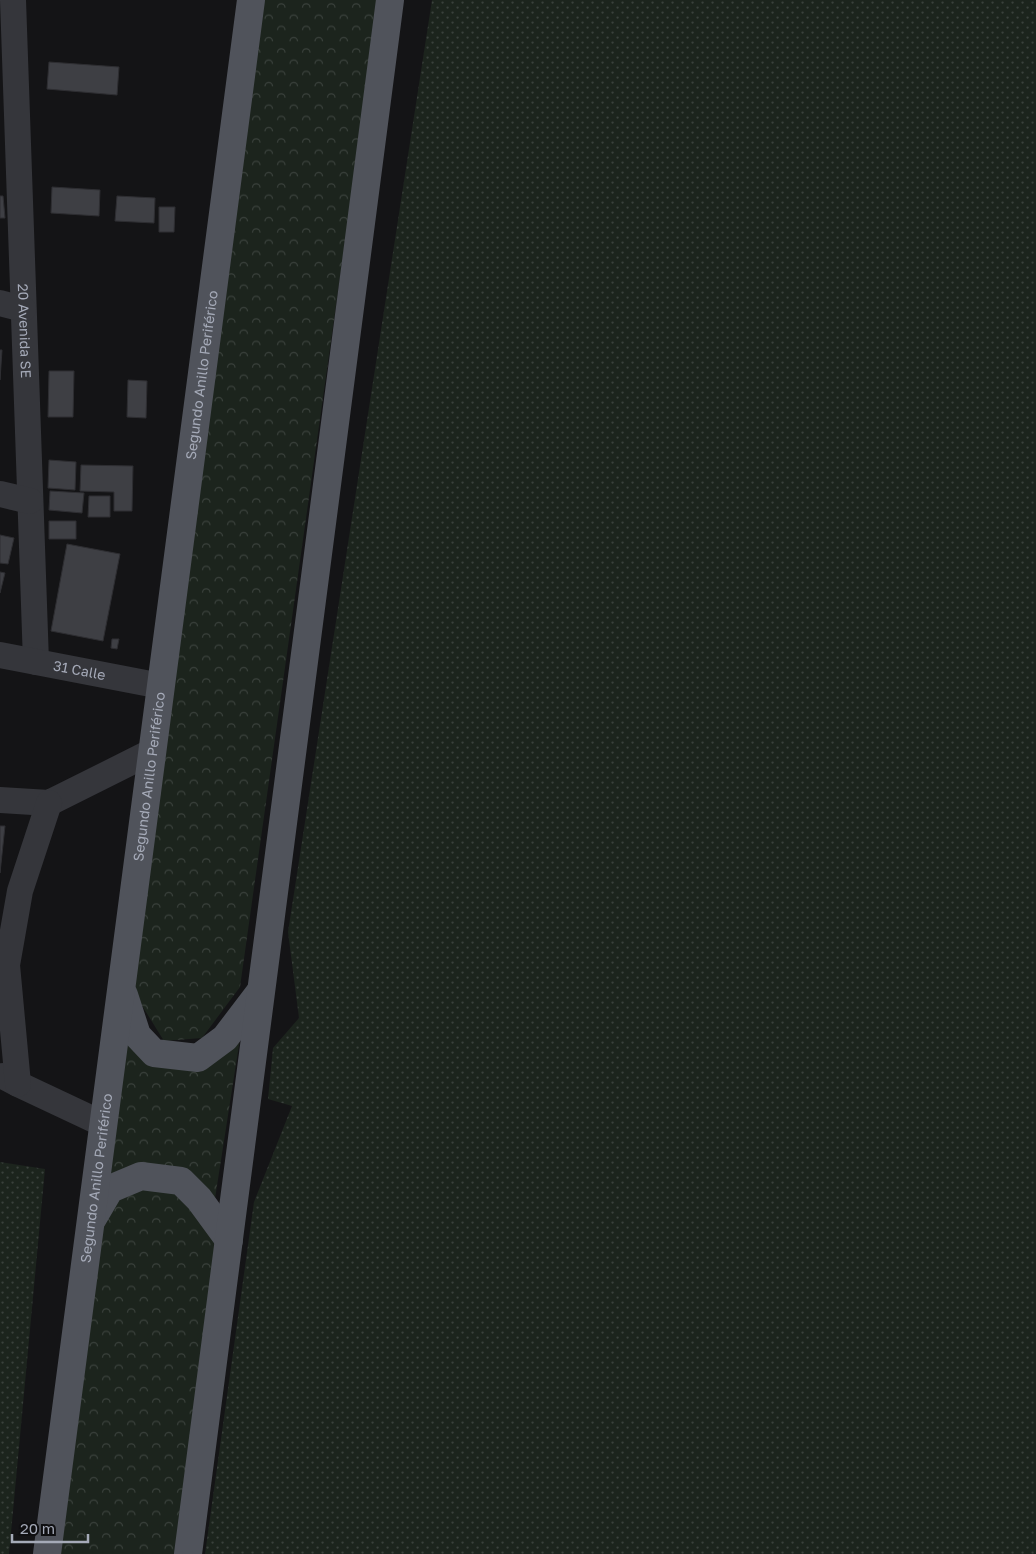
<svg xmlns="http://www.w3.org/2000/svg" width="1036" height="1554" font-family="'Golos Text',sans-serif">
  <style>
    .grass { fill: url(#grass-dots) }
    .park { fill: url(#park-crowns) }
    .building { fill: #3e3f44; stroke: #2e2e32 }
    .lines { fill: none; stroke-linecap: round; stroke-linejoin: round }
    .minor { stroke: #35363b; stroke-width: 26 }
    .major { stroke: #50535b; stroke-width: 28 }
    .labels { text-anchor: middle; stroke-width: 4; stroke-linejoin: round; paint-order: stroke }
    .street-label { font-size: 14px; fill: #a5aab8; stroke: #0f0f11 }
  </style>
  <defs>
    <pattern id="grass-dots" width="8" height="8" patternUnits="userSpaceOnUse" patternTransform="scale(1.25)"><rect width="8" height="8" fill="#1c241d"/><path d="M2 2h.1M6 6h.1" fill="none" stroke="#3a413c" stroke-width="1.8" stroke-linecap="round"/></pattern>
    <pattern id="park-crowns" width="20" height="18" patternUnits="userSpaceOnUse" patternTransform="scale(1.25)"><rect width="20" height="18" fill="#1c241d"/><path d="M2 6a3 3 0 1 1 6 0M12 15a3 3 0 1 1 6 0" fill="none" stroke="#3a413c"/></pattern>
  </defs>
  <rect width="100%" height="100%" fill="#141416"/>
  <!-- grass -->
  <path class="grass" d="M 432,0 L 1036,0 L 1036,1554 L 205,1554 L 254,1202 L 292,1106 L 268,1099 L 273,1048 L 299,1018 L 288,932 Z
    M 0,1162 L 45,1169 L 9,1554 L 0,1554 Z"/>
  <!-- park -->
  <path class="park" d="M 257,0 L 379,0 L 240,987 L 202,1038 L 164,1041 L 131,988 Z
    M 119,1023 L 153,1057 L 241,1032 L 214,1205 L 184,1170 L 96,1189 Z
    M 179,1185 L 216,1240 L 179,1554 L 49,1554 L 90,1224 L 111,1193 Z"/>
  <!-- building -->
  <path class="building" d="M 49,62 L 119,67 L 117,95 L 47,89 Z
    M 52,187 L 100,190 L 99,216 L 51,213 Z
    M 0,196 L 3,196 L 5,218 L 0,218 Z
    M 117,196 L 155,198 L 154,223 L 115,221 Z
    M 159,207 L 175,207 L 174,232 L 159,232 Z
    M 0,350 L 2,350 L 0,380 Z
    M 49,371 L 74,371 L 73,417 L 48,417 Z
    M 128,380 L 147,381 L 146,418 L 127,417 Z
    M 49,460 L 76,462 L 75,490 L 48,488 Z
    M 81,465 L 133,466 L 132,511 L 114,511 L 114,492 L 80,491 Z
    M 50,491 L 84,493 L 82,513 L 49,510 Z
    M 89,496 L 110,496 L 110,517 L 88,517 Z
    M 49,521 L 76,521 L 76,539 L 49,539 Z
    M 0,535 L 14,538 L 8,564 L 0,563 Z
    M 67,544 L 120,554 L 103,641 L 51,631 Z
    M 0,572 L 5,573 L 0,593 Z
    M 112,639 L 119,639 L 117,649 L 111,648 Z
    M 0,826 L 5,826 L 0,873 Z"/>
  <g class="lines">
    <!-- minor -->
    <g class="minor">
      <path id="s1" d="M 13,0 L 36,662"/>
      <path d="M 0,303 L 23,309"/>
      <path d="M 0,494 L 30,501"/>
      <path id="s2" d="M 0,655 L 161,686"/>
      <path d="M 0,800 L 49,803 L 153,751"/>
      <path d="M 3,1076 L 18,1084 L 103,1124"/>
      <path d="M 18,1084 L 7,965 L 20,891 L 49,803"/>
    </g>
    <!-- major -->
    <g class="major">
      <path d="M 124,995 L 137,1035 L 154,1053 L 198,1058 L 225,1038 L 260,992"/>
      <path d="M 93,1218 L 110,1189 L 141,1176 L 181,1181 L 199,1199 L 229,1240"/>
      <path id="s3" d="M 47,1554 L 251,0"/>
      <path d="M 188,1554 L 390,0"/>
    </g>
  </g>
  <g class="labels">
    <!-- street labels -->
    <g class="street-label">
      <text dy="5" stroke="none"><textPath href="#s1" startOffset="331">20 Avenida SE</textPath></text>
      <text dy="5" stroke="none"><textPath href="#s3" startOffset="1189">Segundo Anillo Periférico</textPath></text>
      <text dy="5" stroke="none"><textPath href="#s2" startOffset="81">31 Calle</textPath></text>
      <text dy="5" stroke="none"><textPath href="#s3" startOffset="784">Segundo Anillo Periférico</textPath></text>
      <text dy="5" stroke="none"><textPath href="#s3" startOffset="379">Segundo Anillo Periférico</textPath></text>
    </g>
  </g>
  <!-- scale -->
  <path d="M12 1534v8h76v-8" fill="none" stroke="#a5aab8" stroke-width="2.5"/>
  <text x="20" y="1534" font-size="15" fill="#a5aab8" stroke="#0f0f11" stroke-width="4" paint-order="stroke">20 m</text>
</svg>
